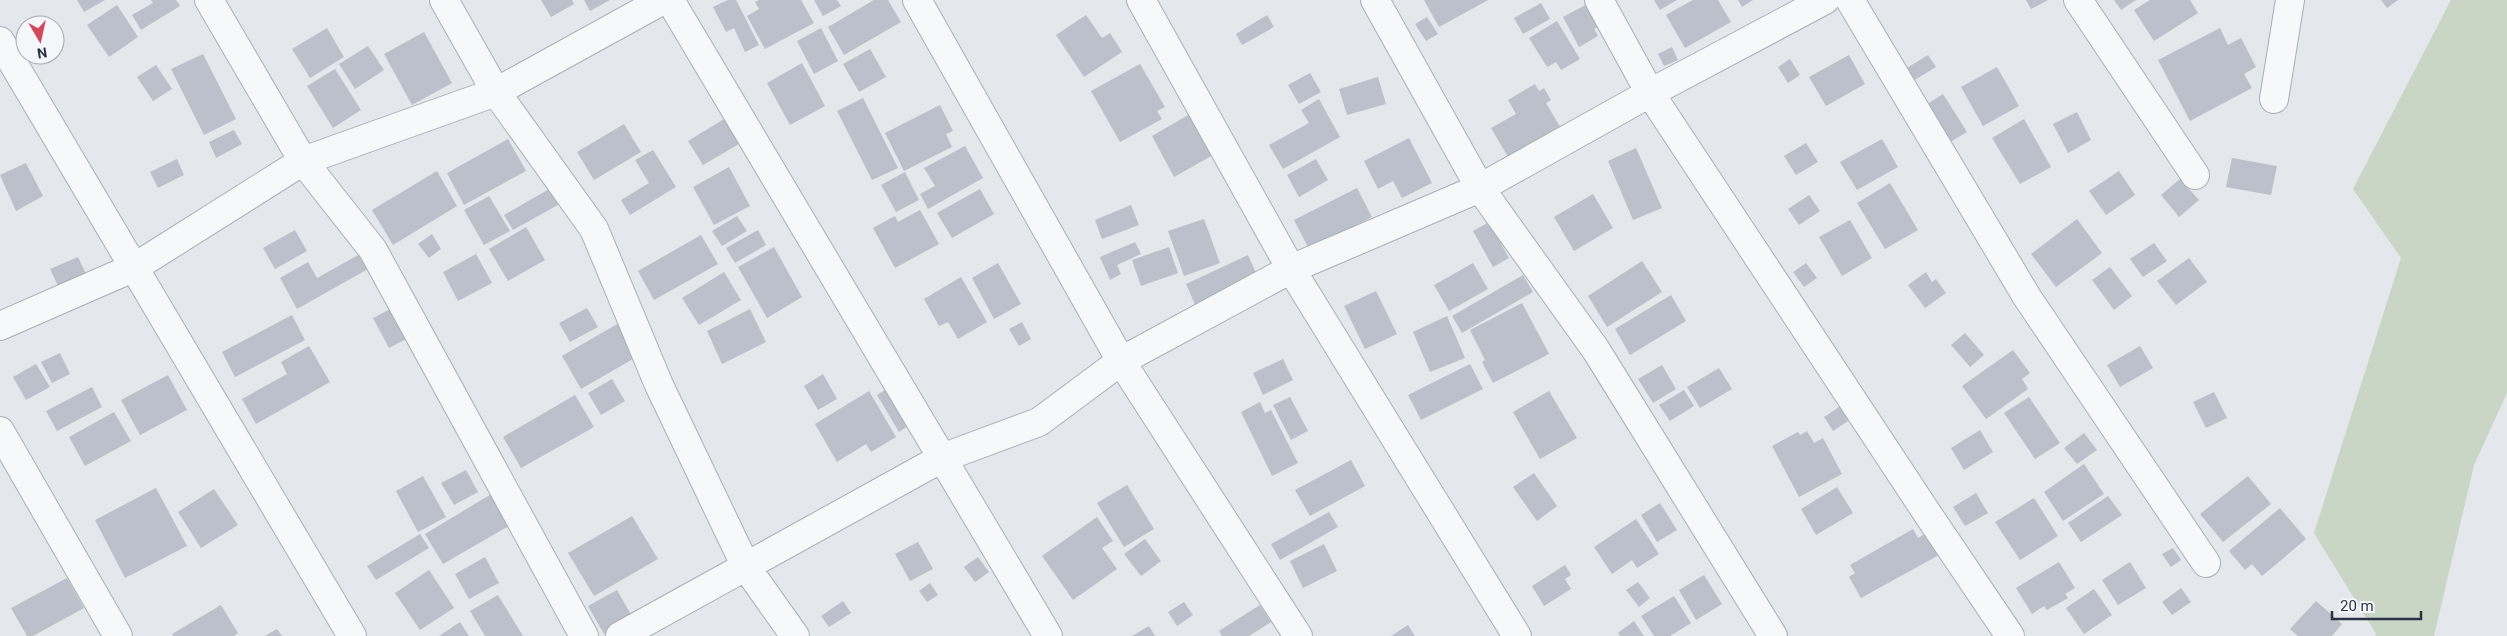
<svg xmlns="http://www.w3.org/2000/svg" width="2507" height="636" font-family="Roboto,sans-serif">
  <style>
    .green { fill: #c9d6c5 }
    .building { fill: #bbc0ca }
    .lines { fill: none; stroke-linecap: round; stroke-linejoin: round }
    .minor-casing { stroke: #a9aeb7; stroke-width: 30 }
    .minor { stroke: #f7f8fa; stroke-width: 28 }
  </style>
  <rect width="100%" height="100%" fill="#e4e7ec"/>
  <!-- green -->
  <path class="green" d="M 2451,0 L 2507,0 L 2507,393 L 2474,465 L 2434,636 L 2375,636 L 2376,634 L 2314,533 L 2401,258 L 2353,189 Z"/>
  <!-- building -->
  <path class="building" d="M 77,0 L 105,0 L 84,12 Z
    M 151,0 L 176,0 L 180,6 L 141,30 L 132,15 L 153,3 Z
    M 541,0 L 572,0 L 574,4 L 551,17 Z
    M 584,0 L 610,0 L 590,11 Z
    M 728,0 L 736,0 L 759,45 L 745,52 L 734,28 L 726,32 L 713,7 Z
    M 759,0 L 801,0 L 814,23 L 765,49 L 747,16 L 759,9 L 755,2 Z
    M 814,0 L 837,0 L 841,6 L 823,16 Z
    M 874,0 L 888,0 L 901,22 L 844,55 L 828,27 Z
    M 1424,0 L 1488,0 L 1439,27 Z
    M 1654,0 L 1677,0 L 1660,10 Z
    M 1693,0 L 1718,0 L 1731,22 L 1685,48 L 1666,15 Z
    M 1738,0 L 1753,0 L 1742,7 Z
    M 2026,0 L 2048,0 L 2031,9 Z
    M 2114,0 L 2136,0 L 2121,10 Z
    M 2150,0 L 2190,0 L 2198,13 L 2154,41 L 2134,10 Z
    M 2381,0 L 2398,0 L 2387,8 Z
    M 1593,1 L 1605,23 L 1594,29 L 1598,36 L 1579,47 L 1563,17 Z
    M 1541,3 L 1550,19 L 1523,34 L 1514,18 Z
    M 117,5 L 138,37 L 109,57 L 87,25 Z
    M 1086,15 L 1102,38 L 1110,33 L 1122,52 L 1084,77 L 1056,35 Z
    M 1267,15 L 1274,27 L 1242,45 L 1236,34 Z
    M 1427,17 L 1438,34 L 1426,41 L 1415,24 Z
    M 1557,21 L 1580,59 L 1561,70 L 1556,62 L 1547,67 L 1529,38 Z
    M 327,28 L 344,57 L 310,78 L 292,49 Z
    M 821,28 L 838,61 L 814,74 L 797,41 Z
    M 2220,28 L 2228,45 L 2241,38 L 2256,67 L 2244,74 L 2252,88 L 2190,121 L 2158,60 Z
    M 424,32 L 452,83 L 412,105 L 384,54 Z
    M 368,46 L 384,70 L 355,89 L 339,64 Z
    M 1672,47 L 1678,60 L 1664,66 L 1658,54 Z
    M 870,49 L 886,77 L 859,92 L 843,64 Z
    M 203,54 L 236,119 L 204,135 L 171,69 Z
    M 1849,55 L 1865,84 L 1826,106 L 1809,77 Z
    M 1928,55 L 1936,67 L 1913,81 L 1905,69 Z
    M 1790,59 L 1800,75 L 1788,83 L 1778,67 Z
    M 802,63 L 825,106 L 790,125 L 767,83 Z
    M 1140,64 L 1165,107 L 1157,111 L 1162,119 L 1120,142 L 1091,91 Z
    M 156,65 L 172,89 L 153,101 L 137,77 Z
    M 1997,67 L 2019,106 L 1983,126 L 1961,87 Z
    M 335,69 L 361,110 L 333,128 L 307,86 Z
    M 1310,73 L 1321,92 L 1299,104 L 1288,85 Z
    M 1378,77 L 1386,104 L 1347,115 L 1339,89 Z
    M 1535,84 L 1539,91 L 1544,88 L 1551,100 L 1546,103 L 1562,130 L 1510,160 L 1491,128 L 1516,114 L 1508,100 Z
    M 1943,94 L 1967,132 L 1945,145 L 1921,108 Z
    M 863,98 L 898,168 L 872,180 L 837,111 Z
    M 1319,99 L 1340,137 L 1283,169 L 1269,145 L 1309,123 L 1301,110 Z
    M 940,105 L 953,131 L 946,134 L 952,147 L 904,171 L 885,133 Z
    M 2077,112 L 2091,140 L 2068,153 L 2053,124 Z
    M 1190,114 L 1213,155 L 1174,177 L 1152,136 Z
    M 729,116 L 744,141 L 703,165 L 688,141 Z
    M 2024,119 L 2051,167 L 2020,184 L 1992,138 Z
    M 624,124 L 641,152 L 594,180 L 577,152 Z
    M 234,130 L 242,144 L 216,158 L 209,142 Z
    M 1409,138 L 1432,183 L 1402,198 L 1393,181 L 1378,189 L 1364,161 Z
    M 508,139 L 526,171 L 464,205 L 447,173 Z
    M 1882,139 L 1898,167 L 1857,190 L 1840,162 Z
    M 1806,143 L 1818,162 L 1796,175 L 1784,156 Z
    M 965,146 L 983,178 L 928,209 L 920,194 L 935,186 L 924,168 Z
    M 1636,148 L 1662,208 L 1633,220 L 1608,161 Z
    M 653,150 L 676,187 L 630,215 L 621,200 L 649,183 L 635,160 Z
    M 2232,158 L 2277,166 L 2271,195 L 2226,187 Z
    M 177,159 L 184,175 L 158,188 L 150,172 Z
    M 1316,159 L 1328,180 L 1299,197 L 1287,175 Z
    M 26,163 L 43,196 L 16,211 L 0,175 Z
    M 729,167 L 750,206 L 714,225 L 693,187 Z
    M 437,171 L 457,206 L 393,245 L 372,210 Z
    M 2119,171 L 2135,195 L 2106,215 L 2089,191 Z
    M 905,172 L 919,200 L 896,212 L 881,185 Z
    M 2180,179 L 2199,200 L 2179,217 L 2161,195 Z
    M 1890,183 L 1918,230 L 1885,249 L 1857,203 Z
    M 556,185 L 565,201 L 513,230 L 504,215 Z
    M 1357,188 L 1372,217 L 1309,249 L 1294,220 Z
    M 980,189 L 994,214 L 952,238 L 937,213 Z
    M 1593,194 L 1613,228 L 1574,251 L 1554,217 Z
    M 1809,195 L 1820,211 L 1799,225 L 1788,209 Z
    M 489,196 L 510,231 L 484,245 L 464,210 Z
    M 1131,205 L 1139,225 L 1102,239 L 1095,220 Z
    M 920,210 L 939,244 L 895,268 L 873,228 L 895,216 L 898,222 Z
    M 737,216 L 747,231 L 722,246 L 712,231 Z
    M 1204,219 L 1220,263 L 1184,276 L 1168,231 Z
    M 2077,219 L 2102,253 L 2056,287 L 2031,254 Z
    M 1850,220 L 1872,258 L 1842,276 L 1819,237 Z
    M 1489,222 L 1509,258 L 1493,267 L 1473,231 Z
    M 526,227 L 545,260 L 508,281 L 489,249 Z
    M 295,230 L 307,251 L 275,269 L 263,248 Z
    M 758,230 L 766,245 L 735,263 L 726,248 Z
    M 432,234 L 441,249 L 429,258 L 418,244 Z
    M 701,235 L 718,264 L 654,300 L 638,271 Z
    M 1135,242 L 1141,254 L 1117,265 L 1121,274 L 1110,280 L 1100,257 Z
    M 2154,243 L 2167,261 L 2143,277 L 2130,259 Z
    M 774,247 L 802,297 L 767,318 L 738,267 Z
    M 1169,247 L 1178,273 L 1141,286 L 1132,260 Z
    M 360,254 L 368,269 L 297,309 L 280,278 L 308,262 L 317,278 Z
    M 476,254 L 492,283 L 458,301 L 443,272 Z
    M 1248,255 L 1259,280 L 1197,309 L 1186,284 Z
    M 78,257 L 88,278 L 60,290 L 50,269 Z
    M 2189,258 L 2207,282 L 2176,305 L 2157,281 Z
    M 1642,261 L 1662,292 L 1607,327 L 1588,296 Z
    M 998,263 L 1021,304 L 994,319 L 972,278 Z
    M 1473,263 L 1488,289 L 1449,311 L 1434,285 Z
    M 1806,263 L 1817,278 L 1804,287 L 1793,272 Z
    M 2110,267 L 2132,296 L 2114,310 L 2092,280 Z
    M 724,272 L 741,300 L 699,325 L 682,298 Z
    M 1926,272 L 1932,282 L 1936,279 L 1946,293 L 1925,308 L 1908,285 Z
    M 1523,275 L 1533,292 L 1462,333 L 1452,316 Z
    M 961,277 L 987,322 L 958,339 L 948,322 L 939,326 L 924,299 Z
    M 1376,291 L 1397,334 L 1365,349 L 1344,306 Z
    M 1671,295 L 1686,321 L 1630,355 L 1615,329 Z
    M 1522,303 L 1549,354 L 1493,383 L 1482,362 L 1485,360 L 1470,330 Z
    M 394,307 L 410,337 L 389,348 L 373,318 Z
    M 587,308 L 598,327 L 570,342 L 559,323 Z
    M 750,309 L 766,342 L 722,364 L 707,331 Z
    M 292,315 L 305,340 L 235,377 L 222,352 Z
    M 1447,316 L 1465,358 L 1430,372 L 1413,332 Z
    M 1022,322 L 1031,339 L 1019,346 L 1009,329 Z
    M 619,323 L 638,356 L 581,389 L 562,356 Z
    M 1965,333 L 1984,355 L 1970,367 L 1951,345 Z
    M 309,346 L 330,382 L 256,424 L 242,399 L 287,374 L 281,362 Z
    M 2140,346 L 2153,368 L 2120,387 L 2107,365 Z
    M 2013,350 L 2030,373 L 2022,379 L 2028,389 L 1986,419 L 1962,386 Z
    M 60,353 L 70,374 L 52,383 L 41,362 Z
    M 1283,359 L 1293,380 L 1263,395 L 1253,373 Z
    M 36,364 L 50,387 L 26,400 L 13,377 Z
    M 1470,364 L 1483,389 L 1421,420 L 1408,395 Z
    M 1662,365 L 1676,389 L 1653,403 L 1638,379 Z
    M 1719,368 L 1732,389 L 1700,408 L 1687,387 Z
    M 823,374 L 837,399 L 818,410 L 804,386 Z
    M 168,375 L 187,410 L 140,435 L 121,400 Z
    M 612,379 L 625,401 L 601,415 L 588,393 Z
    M 893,385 L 914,422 L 899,432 L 877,395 Z
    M 92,387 L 102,407 L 57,431 L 46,411 Z
    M 1684,390 L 1694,406 L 1670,421 L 1659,405 Z
    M 869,391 L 896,437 L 871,452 L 866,444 L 837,462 L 815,424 Z
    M 1549,391 L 1577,438 L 1540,459 L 1513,412 Z
    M 2214,392 L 2227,418 L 2206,428 L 2193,402 Z
    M 575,395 L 594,427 L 521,468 L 503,437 Z
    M 1290,397 L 1308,431 L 1291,440 L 1273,405 Z
    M 2029,397 L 2060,443 L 2035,459 L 2004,413 Z
    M 1260,402 L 1265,413 L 1271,410 L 1298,463 L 1272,476 L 1241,412 Z
    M 1842,405 L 1851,419 L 1833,431 L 1824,417 Z
    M 114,412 L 131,441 L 85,466 L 69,437 Z
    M 1980,430 L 1993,452 L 1964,470 L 1951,448 Z
    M 1807,431 L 1814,443 L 1823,438 L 1842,474 L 1799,497 L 1772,446 L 1798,432 L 1800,435 Z
    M 2084,433 L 2097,450 L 2077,464 L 2064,448 Z
    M 1351,460 L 1365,486 L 1310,516 L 1295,490 Z
    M 2084,464 L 2104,494 L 2063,521 L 2044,492 Z
    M 466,470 L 478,492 L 454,505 L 441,483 Z
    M 1534,473 L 1557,506 L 1537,521 L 1513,487 Z
    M 423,476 L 446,517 L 418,532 L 396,491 Z
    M 2248,476 L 2271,504 L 2223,542 L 2200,514 Z
    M 1127,485 L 1154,529 L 1124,547 L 1097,503 Z
    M 1837,487 L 1853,513 L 1816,535 L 1801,509 Z
    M 156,488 L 187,546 L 125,578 L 95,520 Z
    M 214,489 L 238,525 L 201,548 L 178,512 Z
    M 493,493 L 512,524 L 443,564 L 425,534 Z
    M 1976,493 L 1988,513 L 1965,526 L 1953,507 Z
    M 2108,496 L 2122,515 L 2081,542 L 2068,523 Z
    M 2034,498 L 2058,536 L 2020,560 L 1995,522 Z
    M 1660,503 L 1677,530 L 1657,542 L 1641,515 Z
    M 2280,508 L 2306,539 L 2262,576 L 2252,564 L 2245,570 L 2229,551 Z
    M 1329,512 L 1338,527 L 1280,560 L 1271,544 Z
    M 632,516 L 658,559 L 594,596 L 568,553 Z
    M 1097,517 L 1113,541 L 1102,548 L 1117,569 L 1073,600 L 1042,556 Z
    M 1636,519 L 1659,554 L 1637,568 L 1632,560 L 1612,574 L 1594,547 Z
    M 1913,529 L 1918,538 L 1926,533 L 1939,555 L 1861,598 L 1849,577 L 1855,573 L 1850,565 Z
    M 420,534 L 429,548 L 376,580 L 367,566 Z
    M 1145,539 L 1161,561 L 1141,576 L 1124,554 Z
    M 918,542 L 933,569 L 910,581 L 895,554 Z
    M 1324,544 L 1337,571 L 1303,588 L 1290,561 Z
    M 2173,548 L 2181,560 L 2171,567 L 2162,554 Z
    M 485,557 L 499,583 L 469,599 L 455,574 Z
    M 978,557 L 989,572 L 975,582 L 964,567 Z
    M 2059,562 L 2075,588 L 2065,594 L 2068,598 L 2047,610 L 2044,606 L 2032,614 L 2016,588 Z
    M 2130,562 L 2146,588 L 2118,605 L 2102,580 Z
    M 1565,565 L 1571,575 L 1565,579 L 1571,589 L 1544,606 L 1532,586 Z
    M 429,570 L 454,608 L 420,630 L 395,593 Z
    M 1704,575 L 1722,604 L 1696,620 L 1679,590 Z
    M 67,578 L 84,608 L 33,636 L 27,636 L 11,608 Z
    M 1638,582 L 1650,598 L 1639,607 L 1626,590 Z
    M 930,583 L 938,595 L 927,602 L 919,591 Z
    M 2181,588 L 2191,602 L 2172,615 L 2162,602 Z
    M 2094,589 L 2112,615 L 2084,634 L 2066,608 Z
    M 617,590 L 633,618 L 604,634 L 588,606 Z
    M 498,595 L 523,636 L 485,636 L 470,611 Z
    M 1674,596 L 1691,623 L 1670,636 L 1654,636 L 1641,616 Z
    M 843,601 L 851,613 L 829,627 L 821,616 Z
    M 2316,601 L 2342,624 L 2332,636 L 2298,636 L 2290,629 Z
    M 1184,602 L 1193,615 L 1177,626 L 1168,612 Z
    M 221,605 L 238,633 L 234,636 L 174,636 L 172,634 Z
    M 1260,605 L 1271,622 L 1249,636 L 1222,636 L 1219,631 Z
    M 1634,621 L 1644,636 L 1620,636 L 1618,633 Z
    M 460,622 L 469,636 L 439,636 Z
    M 1408,625 L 1415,636 L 1391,636 Z
    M 1149,626 L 1155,636 L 1132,636 Z
    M 277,629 L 282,636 L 265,636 Z"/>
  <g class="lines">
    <defs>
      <path id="minor" d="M 209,0 L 303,161 L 373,250 L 584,636
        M 444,0 L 496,92 L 594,229 L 659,385 L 746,567 L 795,636
        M 670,0 L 1048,636
        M 917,0 L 1121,361 L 1298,636
        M 1141,0 L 1291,269 L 1517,636
        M 1375,0 L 1480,188 L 1596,350 L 1773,636
        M 1599,0 L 1650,93 L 1925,510 L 2010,636
        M 1850,0 L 2027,297 L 2206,563
        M 2078,0 L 2195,175
        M 0,41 L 352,636
        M 2274,99 L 2290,0
        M 0,326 L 135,267 L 303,161 L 496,92 L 663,0
        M 0,431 L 118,636
        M 620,636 L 942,458 L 1039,422 L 1121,361 L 1291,269 L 1480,188 L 1650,93 L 1825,0"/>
    </defs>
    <!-- minor casing -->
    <use href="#minor" class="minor-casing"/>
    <!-- minor -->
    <use href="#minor" class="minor"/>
  </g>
  <!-- north arrow -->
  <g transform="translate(40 40) rotate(171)"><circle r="24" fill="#f4f6f9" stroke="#a4a8b1"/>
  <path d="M0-4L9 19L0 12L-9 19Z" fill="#d1495b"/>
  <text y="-8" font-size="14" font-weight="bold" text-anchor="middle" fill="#2b3445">N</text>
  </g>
  <!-- scale -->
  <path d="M2332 611v8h89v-8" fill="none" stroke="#2b3445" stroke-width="2.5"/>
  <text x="2340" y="611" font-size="15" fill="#2b3445" stroke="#f4f6f9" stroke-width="4" paint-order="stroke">20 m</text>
</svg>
